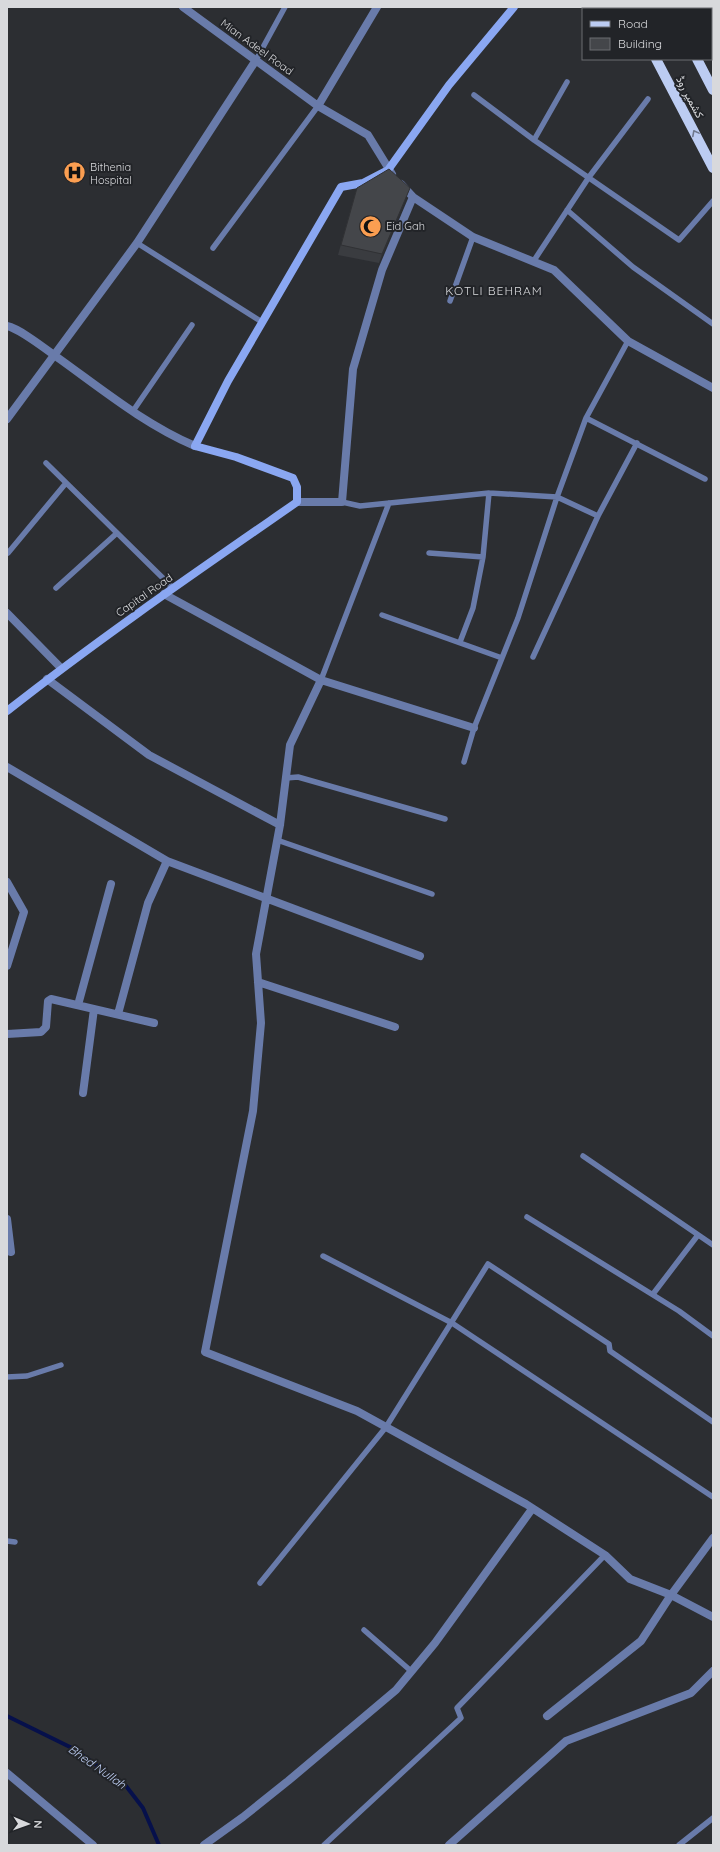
<svg xmlns="http://www.w3.org/2000/svg" width="720" height="1852" font-family="Quicksand,Vazirmatn,sans-serif">
  <style>
    .lines { fill: none; stroke-linecap: round; stroke-linejoin: round }
    .stream { stroke: #06104b; stroke-width: 4 }
    .lane { stroke: #697baa; stroke-width: 5.5 }
    .street { stroke: #697baa; stroke-width: 8 }
    .secondary { stroke: #8aa7f2; stroke-width: 8 }
    .primary { stroke: #bcccf2; stroke-width: 10 }
    .wall { fill: #3a3c40 }
    .shaded-wall { fill: #303134 }
    .building { fill: #44464a; stroke: #303134 }
    .oneway { stroke: #6f788d }
    .labels { text-anchor: middle; stroke-width: 4; stroke-linejoin: round; paint-order: stroke }
    .street-label { font-size: 11px; fill: #d8d9dc; stroke: #222428 }
    .poi-label { font-size: 11px; fill: #d8d9dc; stroke: #222428; text-anchor: start }
    .neighbourhood-label { font-size: 12px; letter-spacing: 1px; fill: #d8d9dc; stroke: #222428 }
    .water-label { font-size: 12px; font-style: italic; fill: #bcccf1; stroke: #222428 }
  </style>
  <rect width="100%" height="100%" fill="#2c2e32"/>
  <g class="lines">
    <!-- stream -->
    <path class="stream" d="M 7,1716 L 72,1748 L 126,1786 L 143,1808 L 159,1845"/>
    <!-- lane -->
    <path class="lane" d="M 256,60 L 285,7
      M 474,95 L 534,140 L 679,240 L 713,201
      M 534,140 L 567,82
      M 567,210 L 633,267 L 713,324
      M 137,243 L 262,322
      M 213,248 L 318,106
      M 533,262 L 589,177 L 648,99
      M 450,301 L 473,237
      M 133,411 L 192,325
      M 586,418 L 705,479
      M 46,463 L 173,588
      M 342,502 L 360,506 L 489,493 L 557,497 L 598,516
      M 8,553 L 66,483
      M 429,553 L 483,557
      M 56,588 L 117,533
      M 382,615 L 502,658
      M 460,642 L 473,608 L 483,557 L 489,493
      M 533,657 L 598,516 L 637,443
      M 321,680 L 389,503
      M 464,762 L 474,728 L 518,618 L 557,497 L 586,418 L 628,341
      M 286,778 L 298,777 L 445,819
      M 277,840 L 432,894
      M 583,1156 L 713,1245
      M 527,1217 L 679,1311 L 713,1336
      M 323,1256 L 452,1323 L 713,1497
      M 653,1294 L 698,1235
      M 7,1377 L 27,1376 L 61,1365
      M 7,1541 L 15,1542
      M 260,1583 L 386,1427 L 488,1264 L 609,1344 L 610,1351 L 713,1422
      M 364,1630 L 411,1671
      M 324,1845 L 461,1718 L 457,1708 L 605,1555
      M 679,1845 L 713,1818"/>
    <!-- street -->
    <path class="street" d="M 183,7 L 318,106 L 368,135 L 392,174
      M 318,106 L 377,7
      M 413,197 L 473,237 L 554,270 L 628,341 L 713,388
      M 7,326 C 21,329 48,351 61,360 C 104,391 146,425 195,446
      M 7,419 L 137,243 L 256,60
      M 297,502 L 342,502 L 353,369 L 382,270 L 413,197 L 401,184
      M 164,594 L 321,680 L 474,728
      M 7,613 L 61,668
      M 47,679 L 149,755 L 280,825
      M 321,680 L 290,745 L 280,825 L 256,954 L 261,1023 L 253,1111 L 205,1352 L 357,1411 L 526,1504 L 605,1555 L 630,1579 L 671,1595 L 713,1617
      M 7,767 L 167,861 L 420,956
      M 7,882 L 24,912 L 7,966
      M 258,982 L 395,1027
      M 78,1005 L 111,884
      M 118,1014 L 148,903 L 167,861
      M 7,1034 L 41,1032 L 46,1027 L 48,1001 L 51,999 L 154,1023
      M 83,1093 L 94,1009
      M 7,1219 L 11,1252
      M 547,1716 L 641,1641 L 671,1595 L 713,1538
      M 7,1773 L 93,1845
      M 204,1845 L 243,1817 L 288,1781 L 396,1690 L 435,1643 L 532,1509
      M 449,1845 L 566,1741 L 691,1693 L 713,1671"/>
    <!-- secondary -->
    <path class="secondary" d="M 7,711 C 101,637 199,570 297,502 L 297,487 L 293,478 L 236,457 L 195,446 L 228,381 L 341,187 L 363,183 L 388,170 L 449,85 L 514,7"/>
    <!-- primary -->
    <path class="primary" d="M 629,7 L 630,9
      M 671,7 L 672,9
      M 656,59 L 713,168
      M 697,59 L 713,90"/>
  </g>
  <!-- wall -->
  <path class="wall" d="M 357,188 L 406,198 L 379,263 L 338,255 L 354,198 Z"/>
  <!-- shaded-wall -->
  <path class="shaded-wall" d="M 410,188 L 406,198 L 379,263 L 382,254 Z"/>
  <!-- building -->
  <path class="building" d="M 389,169 L 410,188 L 382,254 L 341,245 L 357,188 Z"/>
  <!-- one-way arrows -->
  <defs><path id="oneway-chevron" d="M-2-3.5L2.5 0L-2 3.5" fill="none" stroke-width="1.6" stroke-linecap="round" stroke-linejoin="round"/></defs>
  <use class="oneway" href="#oneway-chevron" transform="translate(695 133) rotate(-118)"/>
  <!-- icons -->
  <defs>
    <symbol id="hospital-disc" viewBox="-11 -11 22 22"><circle r="9.5" fill="#fb9e51" stroke="#222428"/><path d="M-5-5h3v3.5h4V-5h3V5h-3V1.5h-4V5h-3Z" fill="#111"/></symbol>
    <symbol id="mosque-disc" viewBox="-11 -11 22 22"><circle r="9.5" fill="#fb9e51" stroke="#222428"/><path d="M3.5-4.9A6 6 0 1 0 3.5 4.9A5 5 0 1 1 3.5-4.9Z" fill="#111"/></symbol>
  </defs>
  <g fill-rule="evenodd">
    <use href="#hospital-disc" x="62" y="160" width="25" height="25"/>
    <use href="#mosque-disc" x="358" y="214" width="25" height="25"/>
  </g>
  <g class="labels">
    <!-- street labels -->
    <g class="street-label">
      <text transform="translate(257 47) rotate(36)" y="4">Mian Adeel Road</text>
      <text transform="translate(690 97) rotate(62)" y="4">کشمیر روڈ</text>
      <text transform="translate(144 595) rotate(-35)" y="4">Capital Road</text>
    </g>
    <!-- poi labels -->
    <g class="poi-label">
      <text x="90" y="171">Bithenia<tspan x="90" dy="13">Hospital</tspan></text>
      <text x="386" y="230">Eid Gah</text>
    </g>
    <!-- neighbourhood labels -->
    <g class="neighbourhood-label">
      <text x="494" y="295">KOTLI BEHRAM</text>
    </g>
    <!-- water labels -->
    <g class="water-label">
      <text transform="translate(97 1767) rotate(35)" y="4">Bhed Nullah</text>
    </g>
  </g>
  <!-- border -->
  <rect width="720" height="1852" fill="none" stroke="#d8d9dc" stroke-width="16"/>
  <!-- legend -->
  <rect x="582" y="8" width="130" height="52" fill="#222428" stroke="#6b6c70"/>
  <rect x="590" y="21" width="20" height="6" fill="#bcccf2" stroke="#6b6c70"/>
  <text x="618" y="28" font-size="12" fill="#d8d9dc">Road</text>
  <rect x="590" y="38" width="20" height="12" fill="#44464a" stroke="#6b6c70"/>
  <text x="618" y="48" font-size="12" fill="#d8d9dc">Building</text>
  <!-- north arrow -->
  <g transform="translate(28 1824) rotate(92)" stroke="#222428" stroke-width="3" paint-order="stroke">
  <path d="M0-3L7 15L0 10L-7 15Z" fill="#d8d9dc"/>
  <text y="-6" font-size="11" font-weight="bold" text-anchor="middle" fill="#d8d9dc">N</text>
  </g>
</svg>
